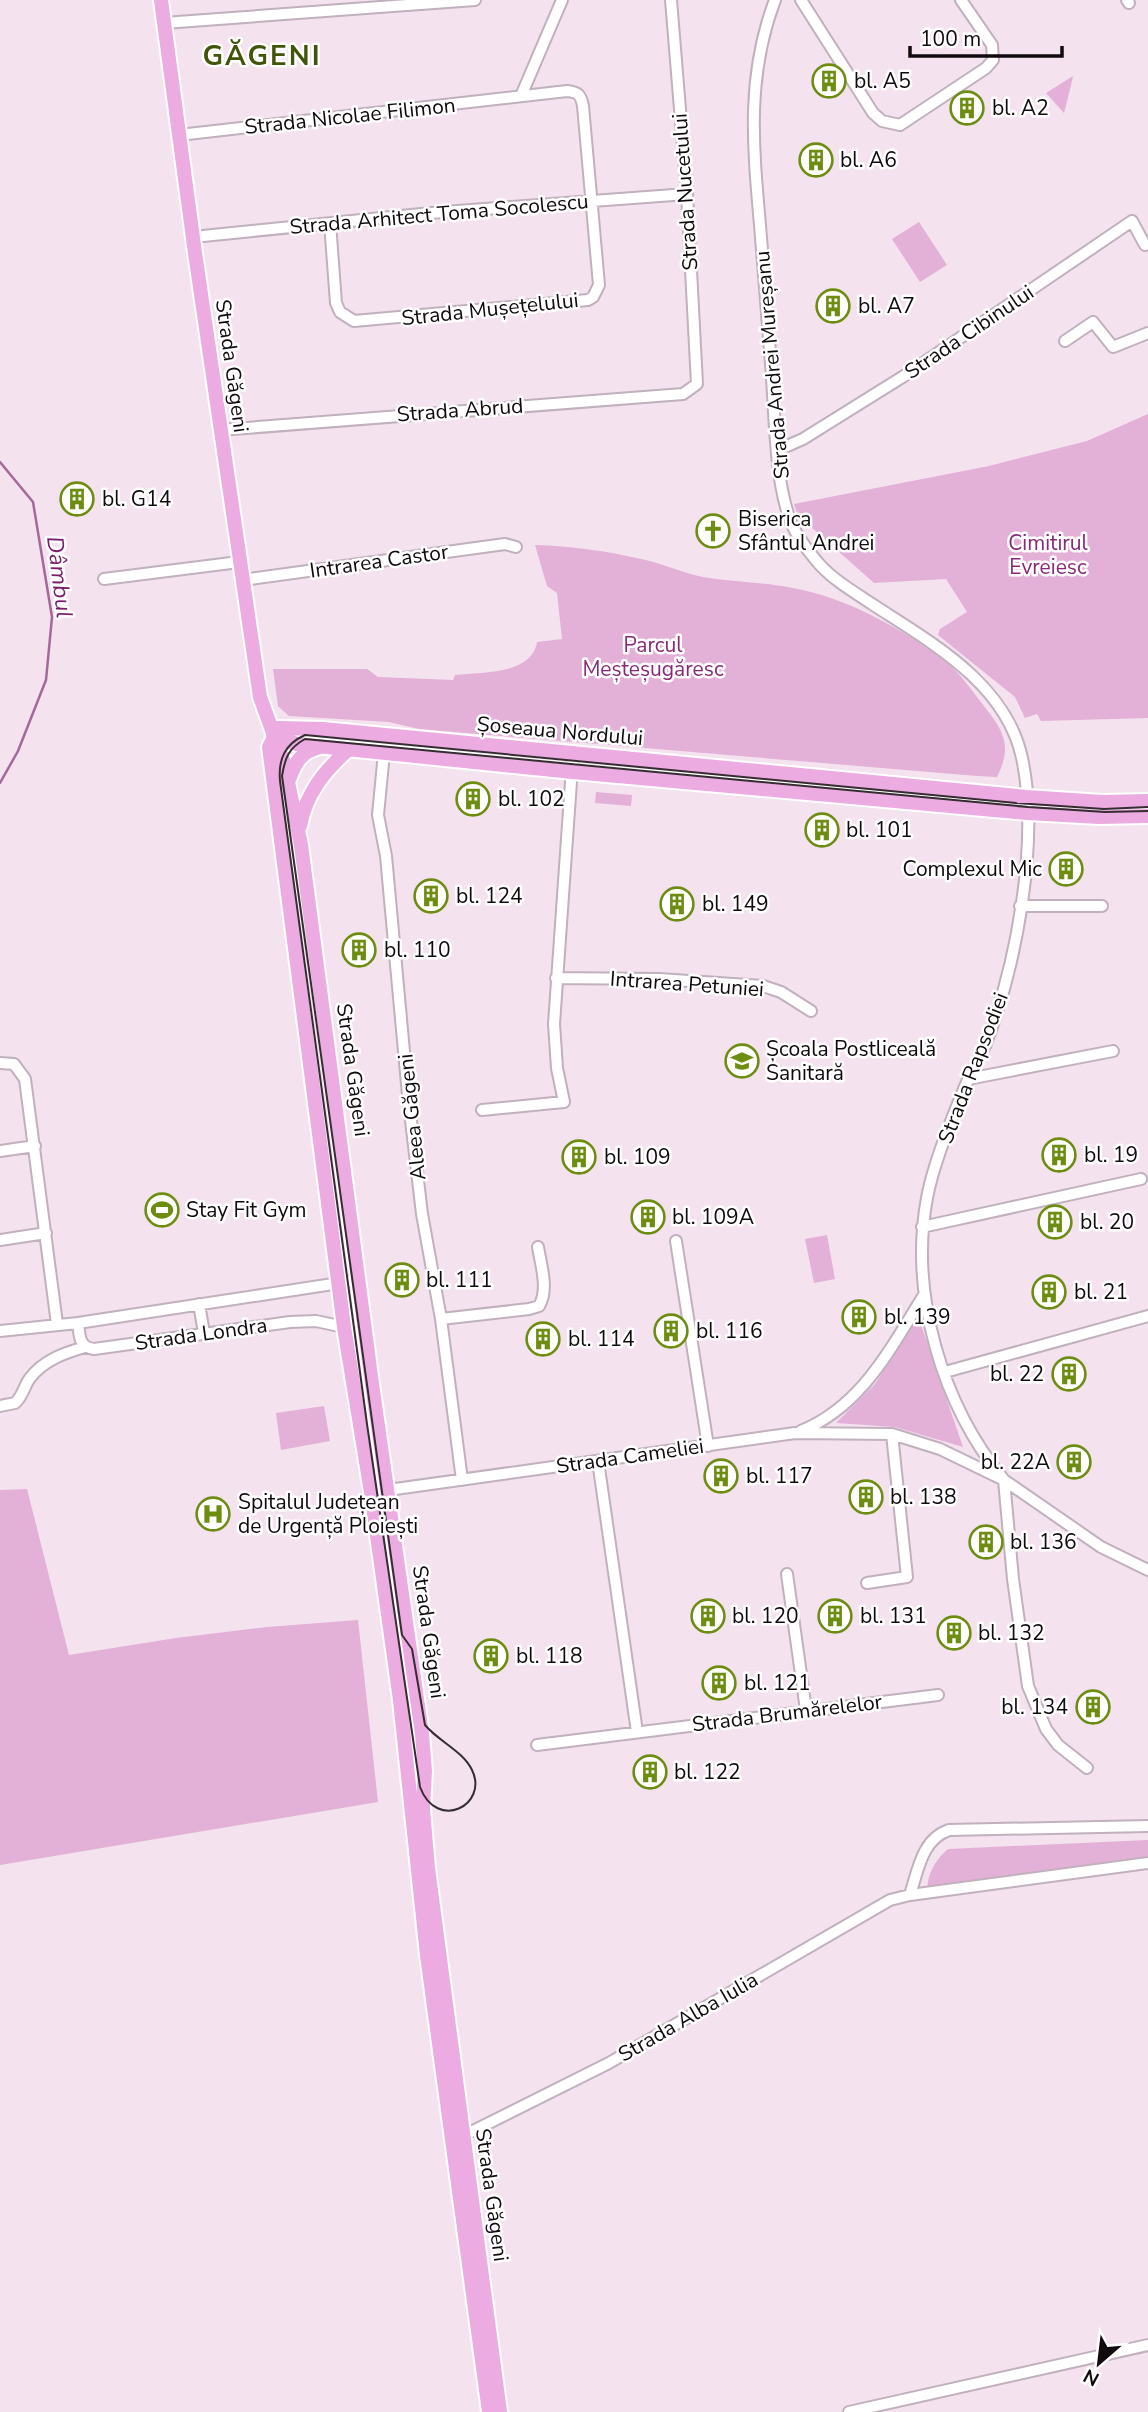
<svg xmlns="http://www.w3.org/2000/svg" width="1148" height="2412" font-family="'Nunito Sans',sans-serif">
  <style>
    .green { fill: #e3b0d7 }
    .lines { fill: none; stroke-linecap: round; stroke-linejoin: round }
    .stream { stroke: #a46998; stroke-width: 2.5 }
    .minor-casing { stroke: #c1b0bd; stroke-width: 14 }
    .major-casing { stroke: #fff; stroke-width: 18 }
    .minor { stroke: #fff; stroke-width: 10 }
    .major { stroke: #edace1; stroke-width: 14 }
    .tram { stroke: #352d32; stroke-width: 2 }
    .labels { text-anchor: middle; stroke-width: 5; stroke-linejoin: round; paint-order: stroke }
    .poi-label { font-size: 21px; fill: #100a0e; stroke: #fff; text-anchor: start }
    .street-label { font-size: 21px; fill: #100a0e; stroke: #fff }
    .park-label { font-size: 21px; fill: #872978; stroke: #fff }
    .water-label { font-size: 23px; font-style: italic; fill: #7a1b6c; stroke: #fff }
    .district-label { font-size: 28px; font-weight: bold; letter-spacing: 2px; fill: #415508; stroke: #fff }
  </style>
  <rect width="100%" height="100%" fill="#f4e2ef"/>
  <!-- green -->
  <path class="green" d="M 1073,76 L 1072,81 L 1064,113 L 1046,93 Z
    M 919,222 L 947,265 L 920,282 L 892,239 Z
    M 1148,414 L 1148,718 L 1041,721 L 1037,714 L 1025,718 L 1015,697 L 938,635 L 940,629 L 967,612 L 946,579 L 874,583 L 811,527 L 802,515 L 798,516 L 794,504 L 989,466 L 1087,441 Z
    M 535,545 C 570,546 607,551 641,559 C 662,563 682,573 703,577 C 732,582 763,582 793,588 C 845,597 903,629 945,661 C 959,672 970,688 980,701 C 1002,729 1014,743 997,777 L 977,776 L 419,729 L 389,722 L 289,716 L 278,706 L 273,669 L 367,669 L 378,677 L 453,680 L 455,675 C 481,672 532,675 537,642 L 562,639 L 557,593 L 547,586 Z
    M 596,792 L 632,795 L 631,806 L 595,803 Z
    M 827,1235 L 835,1279 L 814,1283 L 805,1239 Z
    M 918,1316 L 963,1447 L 895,1427 L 836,1423 L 875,1384 Z
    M 324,1406 L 330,1441 L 281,1450 L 276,1413 Z
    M 27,1489 L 69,1655 L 176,1638 L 267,1627 L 358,1620 L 378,1802 L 0,1865 L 0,1490 Z
    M 1148,1840 L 1148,1868 L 949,1896 L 938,1896 L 928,1890 C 926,1875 937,1858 948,1849 Z"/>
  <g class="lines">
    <!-- stream -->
    <path class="stream" d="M 0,462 L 33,502 L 52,617 L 46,680 L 18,751 L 0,783"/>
    <defs>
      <path id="minor" d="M 775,0 C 746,76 753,146 760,225 C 764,271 767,318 771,364 C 775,411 774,473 789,517 C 795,535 808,551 820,565 C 835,581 854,592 872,604 C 930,642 1006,683 1022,758 C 1040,841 1016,967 985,1046 C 980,1058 972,1070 967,1082 C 953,1115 933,1164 927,1198 C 909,1294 942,1405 1004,1480
        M 801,0 L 873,113 L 882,121 L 900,125 L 986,68 L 993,60 L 992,45 L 961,0
        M 1127,0 L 1129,3
        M 164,23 L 475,0
        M 521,96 L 562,0
        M 179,135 L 567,91 C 578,92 581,95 583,106 L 599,285 L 593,297 L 588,300 L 354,321 L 340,312 L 336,303 L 330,223
        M 193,237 L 431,213 L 687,194
        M 1065,341 L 1093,322 L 1113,347 L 1148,333
        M 220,430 L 683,394 L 697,384 L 687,194 L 671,0
        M 778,450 L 803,439 L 904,376 L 1132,221 L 1145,245
        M 104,579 L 239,562
        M 242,580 L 505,544 L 516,547
        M 384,753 L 378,815 L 386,856 L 408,1095 L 422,1214 L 441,1319 L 462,1480
        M 1020,906 L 1102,906
        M 556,978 L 659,979 L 763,986 L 781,992 L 811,1011
        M 0,1063 L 14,1064 L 25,1079 L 57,1324
        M 968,1079 L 1113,1051
        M 482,1110 L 564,1102 L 557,1068 L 554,1024 L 573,753
        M 0,1151 L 35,1146
        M 922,1227 L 1141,1179
        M 0,1240 L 46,1233
        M 676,1241 L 708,1446
        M 199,1304 L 204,1333
        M 441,1319 L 529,1309 L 539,1306 C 549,1290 541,1265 538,1247
        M 78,1323 C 80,1335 78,1347 94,1349 L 290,1322 L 316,1321 L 344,1327
        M 0,1331 L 78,1323 L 359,1280
        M 945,1372 L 1148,1316
        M 0,1406 L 15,1403 C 23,1396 24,1386 30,1378 C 44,1360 64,1353 85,1347
        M 801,1431 C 862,1406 890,1349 924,1295
        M 598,1461 L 637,1732
        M 1004,1480 L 1013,1579 L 1028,1686 L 1046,1729 L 1058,1745 L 1087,1768
        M 381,1491 L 795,1433 L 892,1434 L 940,1449 L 1004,1480 L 1101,1547 L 1148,1570
        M 787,1574 L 806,1710
        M 867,1583 L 907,1577 L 892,1434
        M 537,1745 L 938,1695
        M 910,1895 C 918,1870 922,1839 949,1830 L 1148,1826
        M 463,2136 L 609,2063 L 890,1900 L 910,1895 L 1148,1863
        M 849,2412 L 1148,2345"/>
      <path id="major" d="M 161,0 L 195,253 L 260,697 L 284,763 L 301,845 L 372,1384 L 422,1734 L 425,1771 L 423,1809 L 428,1868 L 500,2412
        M 273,736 L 297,744 L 573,772 L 1028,813 L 1099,817 L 1148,816
        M 288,782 C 295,763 300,752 320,747
        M 300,826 C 306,793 325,770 349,749
        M 489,2412 L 427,1955 L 400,1700 L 371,1492 L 344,1327 L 269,747 L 279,728 L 323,729 L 1027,797 L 1102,802 L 1148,801"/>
    </defs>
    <!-- minor casing -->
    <use href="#minor" class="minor-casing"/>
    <!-- major casing -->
    <use href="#major" class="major-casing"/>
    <!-- minor -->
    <use href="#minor" class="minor"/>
    <!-- major -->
    <use href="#major" class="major"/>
    <!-- tram -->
    <path class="tram" d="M 1148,807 L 1104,809 L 1016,803 L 305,735 C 285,744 278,759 280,781 L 367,1424 L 420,1787 C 437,1832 489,1805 472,1770 C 463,1751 438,1741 425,1725 L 412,1649 L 402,1635 L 282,776 C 285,757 289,748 305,739 L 1028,807 L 1105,812 L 1148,811"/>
  </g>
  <!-- icons -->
  <defs>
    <symbol id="building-ring" viewBox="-11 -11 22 22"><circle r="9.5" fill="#fff" stroke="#6d8d11" stroke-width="1.5"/><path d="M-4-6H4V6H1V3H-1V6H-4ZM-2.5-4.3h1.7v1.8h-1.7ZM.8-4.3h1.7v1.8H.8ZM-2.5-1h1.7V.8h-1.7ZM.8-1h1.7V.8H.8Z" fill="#6d8d11"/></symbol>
    <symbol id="church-ring" viewBox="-11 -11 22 22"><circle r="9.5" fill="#fff" stroke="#6d8d11" stroke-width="1.5"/><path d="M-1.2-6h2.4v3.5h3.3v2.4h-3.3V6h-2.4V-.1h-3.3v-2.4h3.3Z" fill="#6d8d11"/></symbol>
    <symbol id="school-ring" viewBox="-11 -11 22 22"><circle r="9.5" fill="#fff" stroke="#6d8d11" stroke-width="1.5"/><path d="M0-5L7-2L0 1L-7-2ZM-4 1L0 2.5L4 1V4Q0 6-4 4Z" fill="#6d8d11"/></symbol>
    <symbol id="stadium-ring" viewBox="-11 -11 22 22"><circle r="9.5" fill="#fff" stroke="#6d8d11" stroke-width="1.5"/><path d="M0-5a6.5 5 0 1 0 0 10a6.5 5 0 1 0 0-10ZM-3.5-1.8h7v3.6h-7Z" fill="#6d8d11"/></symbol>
    <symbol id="hospital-ring" viewBox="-11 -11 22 22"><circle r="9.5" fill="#fff" stroke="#6d8d11" stroke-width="1.5"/><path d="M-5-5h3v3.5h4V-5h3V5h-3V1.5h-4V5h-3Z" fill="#6d8d11"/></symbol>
  </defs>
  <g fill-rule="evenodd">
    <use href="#building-ring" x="810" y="62" width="38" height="38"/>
    <use href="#building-ring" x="948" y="89" width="38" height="38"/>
    <use href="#building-ring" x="797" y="141" width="38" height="38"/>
    <use href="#building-ring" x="814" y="287" width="38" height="38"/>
    <use href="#building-ring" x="58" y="480" width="38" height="38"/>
    <use href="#church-ring" x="694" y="512" width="38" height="38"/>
    <use href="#building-ring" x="454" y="780" width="38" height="38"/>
    <use href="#building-ring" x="803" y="811" width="38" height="38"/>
    <use href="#building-ring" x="1047" y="850" width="38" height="38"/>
    <use href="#building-ring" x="412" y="877" width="38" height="38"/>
    <use href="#building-ring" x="658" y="885" width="38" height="38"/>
    <use href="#building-ring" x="340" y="931" width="38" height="38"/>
    <use href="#school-ring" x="723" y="1042" width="38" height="38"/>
    <use href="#building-ring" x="1040" y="1136" width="38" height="38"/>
    <use href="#building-ring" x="560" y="1138" width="38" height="38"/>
    <use href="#stadium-ring" x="143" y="1191" width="38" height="38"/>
    <use href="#building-ring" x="629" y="1198" width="38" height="38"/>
    <use href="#building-ring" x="1036" y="1203" width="38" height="38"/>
    <use href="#building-ring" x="383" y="1261" width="38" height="38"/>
    <use href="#building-ring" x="1030" y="1273" width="38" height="38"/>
    <use href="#building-ring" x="840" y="1298" width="38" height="38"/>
    <use href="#building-ring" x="652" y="1312" width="38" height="38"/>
    <use href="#building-ring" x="524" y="1320" width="38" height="38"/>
    <use href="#building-ring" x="1050" y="1355" width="38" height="38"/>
    <use href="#building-ring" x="1055" y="1443" width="38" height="38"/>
    <use href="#building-ring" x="702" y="1457" width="38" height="38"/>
    <use href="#building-ring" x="847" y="1478" width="38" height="38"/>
    <use href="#hospital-ring" x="194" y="1495" width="38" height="38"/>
    <use href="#building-ring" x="967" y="1523" width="38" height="38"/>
    <use href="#building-ring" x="689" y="1597" width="38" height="38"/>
    <use href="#building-ring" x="816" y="1597" width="38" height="38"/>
    <use href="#building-ring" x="935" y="1614" width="38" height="38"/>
    <use href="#building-ring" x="472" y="1637" width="38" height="38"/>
    <use href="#building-ring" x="700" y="1664" width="38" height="38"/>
    <use href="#building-ring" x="1074" y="1688" width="38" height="38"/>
    <use href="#building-ring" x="631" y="1753" width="38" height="38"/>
  </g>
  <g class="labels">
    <!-- poi labels -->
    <g class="poi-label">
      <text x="854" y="88">bl. A5</text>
      <text x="992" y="115">bl. A2</text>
      <text x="840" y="167">bl. A6</text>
      <text x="858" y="313">bl. A7</text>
      <text x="102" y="506">bl. G14</text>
      <text x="738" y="526">Biserica<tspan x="738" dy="24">Sfântul Andrei</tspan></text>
      <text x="498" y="806">bl. 102</text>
      <text x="846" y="837">bl. 101</text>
      <text x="1042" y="876" text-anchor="end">Complexul Mic</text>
      <text x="456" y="903">bl. 124</text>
      <text x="702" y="911">bl. 149</text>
      <text x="384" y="957">bl. 110</text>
      <text x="766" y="1056">Școala Postliceală<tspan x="766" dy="24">Sanitară</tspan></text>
      <text x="1084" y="1162">bl. 19</text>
      <text x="604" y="1164">bl. 109</text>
      <text x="186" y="1217">Stay Fit Gym</text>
      <text x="672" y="1224">bl. 109A</text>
      <text x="1080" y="1229">bl. 20</text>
      <text x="426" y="1287">bl. 111</text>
      <text x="1074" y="1299">bl. 21</text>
      <text x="884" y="1324">bl. 139</text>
      <text x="696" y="1338">bl. 116</text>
      <text x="568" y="1346">bl. 114</text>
      <text x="1044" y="1381" text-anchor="end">bl. 22</text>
      <text x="1050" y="1469" text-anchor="end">bl. 22A</text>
      <text x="746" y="1483">bl. 117</text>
      <text x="890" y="1504">bl. 138</text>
      <text x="238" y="1509">Spitalul Județean<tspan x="238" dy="24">de Urgență Ploiești</tspan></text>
      <text x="1010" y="1549">bl. 136</text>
      <text x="732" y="1623">bl. 120</text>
      <text x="860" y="1623">bl. 131</text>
      <text x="978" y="1640">bl. 132</text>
      <text x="516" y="1663">bl. 118</text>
      <text x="744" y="1690">bl. 121</text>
      <text x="1068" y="1714" text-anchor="end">bl. 134</text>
      <text x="674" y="1779">bl. 122</text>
    </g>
    <!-- street labels -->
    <g class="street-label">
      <text transform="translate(350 116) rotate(-6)" y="7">Strada Nicolae Filimon</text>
      <text transform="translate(685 192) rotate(-94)" y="7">Strada Nucetului</text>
      <text transform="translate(439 214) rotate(-5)" y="7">Strada Arhitect Toma Socolescu</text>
      <text transform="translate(490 309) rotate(-6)" y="7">Strada Mușețelului</text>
      <text transform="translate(969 332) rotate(-34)" y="7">Strada Cibinului</text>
      <text transform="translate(772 365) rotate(-95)" y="7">Strada Andrei Mureșanu</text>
      <text transform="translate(232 366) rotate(82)" y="7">Strada Găgeni</text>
      <text transform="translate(460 410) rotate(-4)" y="7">Strada Abrud</text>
      <text transform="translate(379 561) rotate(-8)" y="7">Intrarea Castor</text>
      <text transform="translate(560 731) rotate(5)" y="7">Șoseaua Nordului</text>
      <text transform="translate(687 984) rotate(4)" y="7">Intrarea Petuniei</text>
      <text transform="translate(973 1068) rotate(-69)" y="7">Strada Rapsodiei</text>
      <text transform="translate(353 1070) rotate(82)" y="7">Strada Găgeni</text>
      <text transform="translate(412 1117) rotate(-96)" y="7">Aleea Găgeni</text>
      <text transform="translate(201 1334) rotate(-8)" y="7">Strada Londra</text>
      <text transform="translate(630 1456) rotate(-8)" y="7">Strada Cameliei</text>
      <text transform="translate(429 1632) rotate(82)" y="7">Strada Găgeni</text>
      <text transform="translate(787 1713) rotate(-7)" y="7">Strada Brumărelelor</text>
      <text transform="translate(688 2017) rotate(-30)" y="7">Strada Alba Iulia</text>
      <text transform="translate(492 2195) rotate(82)" y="7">Strada Găgeni</text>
    </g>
    <!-- park labels -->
    <g class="park-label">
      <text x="1048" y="550">Cimitirul<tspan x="1048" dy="24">Evreiesc</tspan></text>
      <text x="653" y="652">Parcul<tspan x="653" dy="24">Meșteșugăresc</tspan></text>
    </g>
    <!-- water labels -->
    <g class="water-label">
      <text transform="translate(60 577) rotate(83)" y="8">Dâmbul</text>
    </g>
    <!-- district labels -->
    <g class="district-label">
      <text x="262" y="65">GĂGENI</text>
    </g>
  </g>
  <!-- north arrow -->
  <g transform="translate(1099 2363) rotate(208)" stroke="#ffffff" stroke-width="5" paint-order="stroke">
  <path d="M0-5L12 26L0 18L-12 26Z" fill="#100a0e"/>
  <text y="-10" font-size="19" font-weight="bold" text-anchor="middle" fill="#100a0e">N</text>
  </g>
  <!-- scale -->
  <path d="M910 46v10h152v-10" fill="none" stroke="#100a0e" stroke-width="3.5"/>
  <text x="920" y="46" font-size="21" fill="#100a0e" stroke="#ffffff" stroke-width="5" paint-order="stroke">100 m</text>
</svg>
